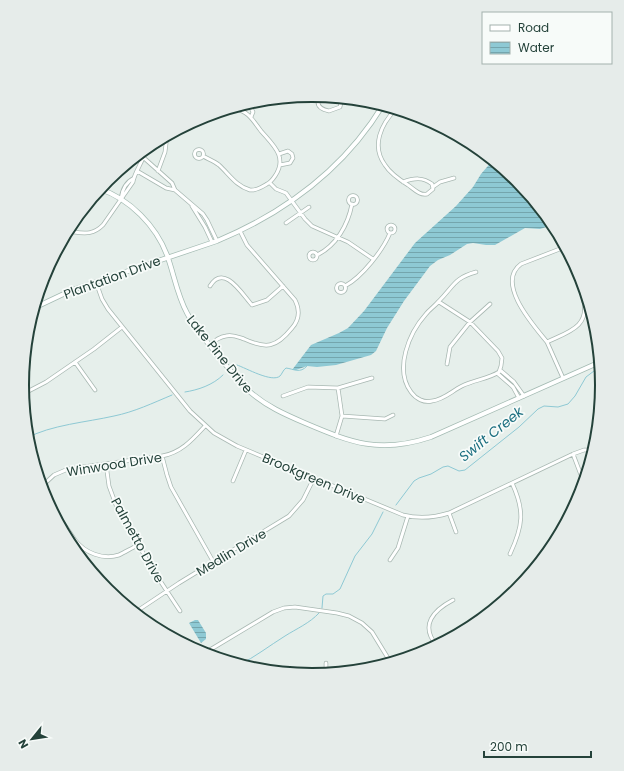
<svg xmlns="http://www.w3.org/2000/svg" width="624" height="771" font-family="Poppins,sans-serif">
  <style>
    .water { fill: url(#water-rules) }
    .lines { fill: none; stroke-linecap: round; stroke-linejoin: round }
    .stream { stroke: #8ec9d4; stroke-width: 1 }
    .street-casing { stroke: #a8b8b2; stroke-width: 4.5 }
    .secondary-casing { stroke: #a4bbb3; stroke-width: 5.5 }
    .street { stroke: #fff; stroke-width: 3 }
    .secondary { stroke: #fff; stroke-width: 4 }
    .labels { text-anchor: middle; stroke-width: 3.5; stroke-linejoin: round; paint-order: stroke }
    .street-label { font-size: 13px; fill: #24423a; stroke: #f7fbf9 }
    .water-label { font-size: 14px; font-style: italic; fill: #1c6f80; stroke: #f7fbf9 }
    .rim { fill: none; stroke: #24423a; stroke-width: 2 }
  </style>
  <defs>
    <pattern id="water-rules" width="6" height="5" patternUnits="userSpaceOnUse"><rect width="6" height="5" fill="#8ec9d4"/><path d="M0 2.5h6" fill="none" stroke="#74a5ad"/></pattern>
  </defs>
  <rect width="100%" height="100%" fill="#e6efeb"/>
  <!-- water -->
  <path class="water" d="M 493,160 L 517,181 L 553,225 L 540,229 L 525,228 L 495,245 L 486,245 L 473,243 L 467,244 L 450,255 L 438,260 L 430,266 L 404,301 L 387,328 L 376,351 L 371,355 L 336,365 L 317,367 L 307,366 L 296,370 L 292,370 L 311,345 L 339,333 L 348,328 L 364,311 L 415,243 L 456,206 L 473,187 L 481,174 Z
    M 195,620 L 198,620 L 206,633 L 206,639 L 201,643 L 189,623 Z"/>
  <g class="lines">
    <!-- stream -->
    <path class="stream" d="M 598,358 L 599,355
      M 237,365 C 246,368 272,383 280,376 C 282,374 283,370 286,368 C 294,369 300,374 307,366
      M 185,392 C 198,390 213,385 223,375
      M 27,438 C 50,425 88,422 114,416 C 134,412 153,403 172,395
      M 396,505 L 414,481 L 419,478 L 431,474 L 443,467 L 448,466 L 459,471 L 465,470 L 519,427 L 538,409 L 544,406 L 558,407 L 568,404 L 575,396 L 586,377 L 594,371
      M 322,608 L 323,596 L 326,594 L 333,594 L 340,589 L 355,556 L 372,534 L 383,512
      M 239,665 C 255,657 269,646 285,636 C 296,629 310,623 319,613"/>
    <defs>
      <path id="street" d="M 323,97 L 318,101 C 317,108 324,110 329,111 L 340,107 L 342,98
        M 241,109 L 244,105 L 250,106 L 253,112 L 251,117
        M 396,109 C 381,124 371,146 385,165 C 390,173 400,180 408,185 C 414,189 420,196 427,194 L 433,189 L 432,184 C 423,177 414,178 403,182
        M194.5 154a4.5 4.5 0 1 1 9 0a4.5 4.5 0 1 1-9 0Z
        M 279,154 L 288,151 L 292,154 L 293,158 L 290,163 L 280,165
        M 203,156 C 208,159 214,161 219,165 C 229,174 236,186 250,190 C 256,191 262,187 267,184 C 271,182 273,179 275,176 C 288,157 273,145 261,131 C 252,119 249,112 234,108
        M 144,158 L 172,183 L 175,190 L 203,214 L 207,220 L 217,241
        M 137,171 L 166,188 L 175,190
        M 158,171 L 165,152 L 167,136
        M 270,183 L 276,189 L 286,193 L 305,219 L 312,226 L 348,242 L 373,259
        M 433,187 L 440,182 L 454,178
        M348.5 200a4.5 4.5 0 1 1 9 0a4.5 4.5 0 1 1-9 0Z
        M 121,199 C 122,190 126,182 134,178
        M 192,206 L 205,227 L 212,242
        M 286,223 L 309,207
        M387 229a4 4 0 1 1 8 0a4 4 0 1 1-8 0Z
        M 74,232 C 86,234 94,234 103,225 L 133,182 C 134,173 144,160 146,149
        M 565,247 L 521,264 C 495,283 534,326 547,342 C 568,332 591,327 583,298 C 581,289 577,280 578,270
        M309 256a4 4 0 1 1 8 0a4 4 0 1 1-8 0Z
        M 317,255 C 336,246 348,225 352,204
        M 96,282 L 102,299 L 108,309 L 190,411 L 214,433 L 237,446 L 403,515 C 419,519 433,518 449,513 L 573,454 L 584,450 L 594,450
        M336.5 288a4.5 4.5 0 1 1 9 0a4.5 4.5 0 1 1-9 0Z
        M 210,286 C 224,263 242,294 252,305 L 267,300 L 283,286
        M 345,286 C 362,277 383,250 390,233
        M 439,302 L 470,322 L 498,351 L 502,358 L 501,366 L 499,372 C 488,379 474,380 462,386 C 452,391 443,400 432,401 C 424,403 416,399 411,392 C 394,369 409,333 426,314 C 430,309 435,306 439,301 C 454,286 454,278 476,272
        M 547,342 L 563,378
        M 210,345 C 214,341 219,337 226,336 C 232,334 238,337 244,339 C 266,349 276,348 292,328 C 300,319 300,310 295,300 L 247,245 L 240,231
        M 75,362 L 95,390
        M 447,364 L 450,347 L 470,322 L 490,304
        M 500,370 L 514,382 L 524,396
        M 497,373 L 513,387 L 519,398
        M 23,394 L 46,382 L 94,349 L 122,327
        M 283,396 L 308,387 L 338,388 L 372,378
        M 342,416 L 385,419 L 393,415
        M 336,436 L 342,416 L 338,388
        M 573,454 L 584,483
        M 162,456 L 167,475 L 171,487 L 214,563
        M 106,464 L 109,486 L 116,505 L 151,567 L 180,611
        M 233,481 L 246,450
        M 41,487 L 54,475 L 68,469 L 162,456 C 181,453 193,439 205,426
        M 52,511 C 62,519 68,530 75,540 C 85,553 103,560 119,555 C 125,552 132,548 138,545
        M 449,513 L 456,532
        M 510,554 C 523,526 525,511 512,483
        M 390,560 L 398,548 L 408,516
        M 134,613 L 179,583 L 289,516 L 303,500 L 314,478
        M 437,646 C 419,625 434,610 453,600
        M 203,654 L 273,612 L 284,608 L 295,607 L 337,613 L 349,616 L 362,623 L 372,632 L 391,663
        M 326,674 L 326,663"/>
      <path id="secondary" d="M 100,189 C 130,199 156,226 167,255 C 174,274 177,295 187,313 C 194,327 205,339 215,352 C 226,365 237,379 249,391 C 266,406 284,414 305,423 C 352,443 380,454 431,437 L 600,362
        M 34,308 L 72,290 L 217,241 C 284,213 344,169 383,105"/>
    </defs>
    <!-- street casing -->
    <use href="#street" class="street-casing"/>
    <!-- secondary casing -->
    <use href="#secondary" class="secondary-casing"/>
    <!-- street -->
    <use href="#street" class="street"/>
    <!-- secondary -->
    <use href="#secondary" class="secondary"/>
  </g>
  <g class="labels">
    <!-- street labels -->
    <g class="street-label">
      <text transform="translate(112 277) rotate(-20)" y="5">Plantation Drive</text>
      <text transform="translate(220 354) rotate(51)" y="5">Lake Pine Drive</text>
      <text transform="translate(114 464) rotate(-9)" y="5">Winwood Drive</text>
      <text transform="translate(314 478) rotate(23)" y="5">Brookgreen Drive</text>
      <text transform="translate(138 540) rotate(61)" y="5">Palmetto Drive</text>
      <text transform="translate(231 552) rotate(-31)" y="5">Medlin Drive</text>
    </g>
    <!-- water labels -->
    <g class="water-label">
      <text transform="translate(491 434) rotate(-39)" y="5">Swift Creek</text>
    </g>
  </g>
  <!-- crop -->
  <path d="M0 0H624V771H0ZM29 385a283 283 0 1 1 566 0a283 283 0 1 1-566 0Z" fill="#e6ecea" fill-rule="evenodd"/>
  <path class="rim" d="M29 385a283 283 0 1 1 566 0a283 283 0 1 1-566 0Z"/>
  <!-- legend -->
  <rect x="482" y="12" width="130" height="52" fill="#f7fbf9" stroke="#a3b1ad"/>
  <rect x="490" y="25" width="20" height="6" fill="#ffffff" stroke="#a3b1ad"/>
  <text x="518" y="32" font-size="12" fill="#24423a">Road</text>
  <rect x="490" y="42" width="20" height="12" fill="url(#water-rules)" stroke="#a3b1ad"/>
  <text x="518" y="52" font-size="12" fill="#24423a">Water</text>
  <!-- north arrow -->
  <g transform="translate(32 739) rotate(240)" stroke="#f7fbf9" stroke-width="3" paint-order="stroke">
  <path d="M0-3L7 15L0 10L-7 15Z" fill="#24423a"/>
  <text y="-6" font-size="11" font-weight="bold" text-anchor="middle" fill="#24423a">N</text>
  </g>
  <!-- scale -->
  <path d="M484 751v6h107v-6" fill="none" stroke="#24423a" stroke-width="2"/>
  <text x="490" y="751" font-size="12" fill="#24423a" stroke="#f7fbf9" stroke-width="3" paint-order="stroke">200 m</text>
</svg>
